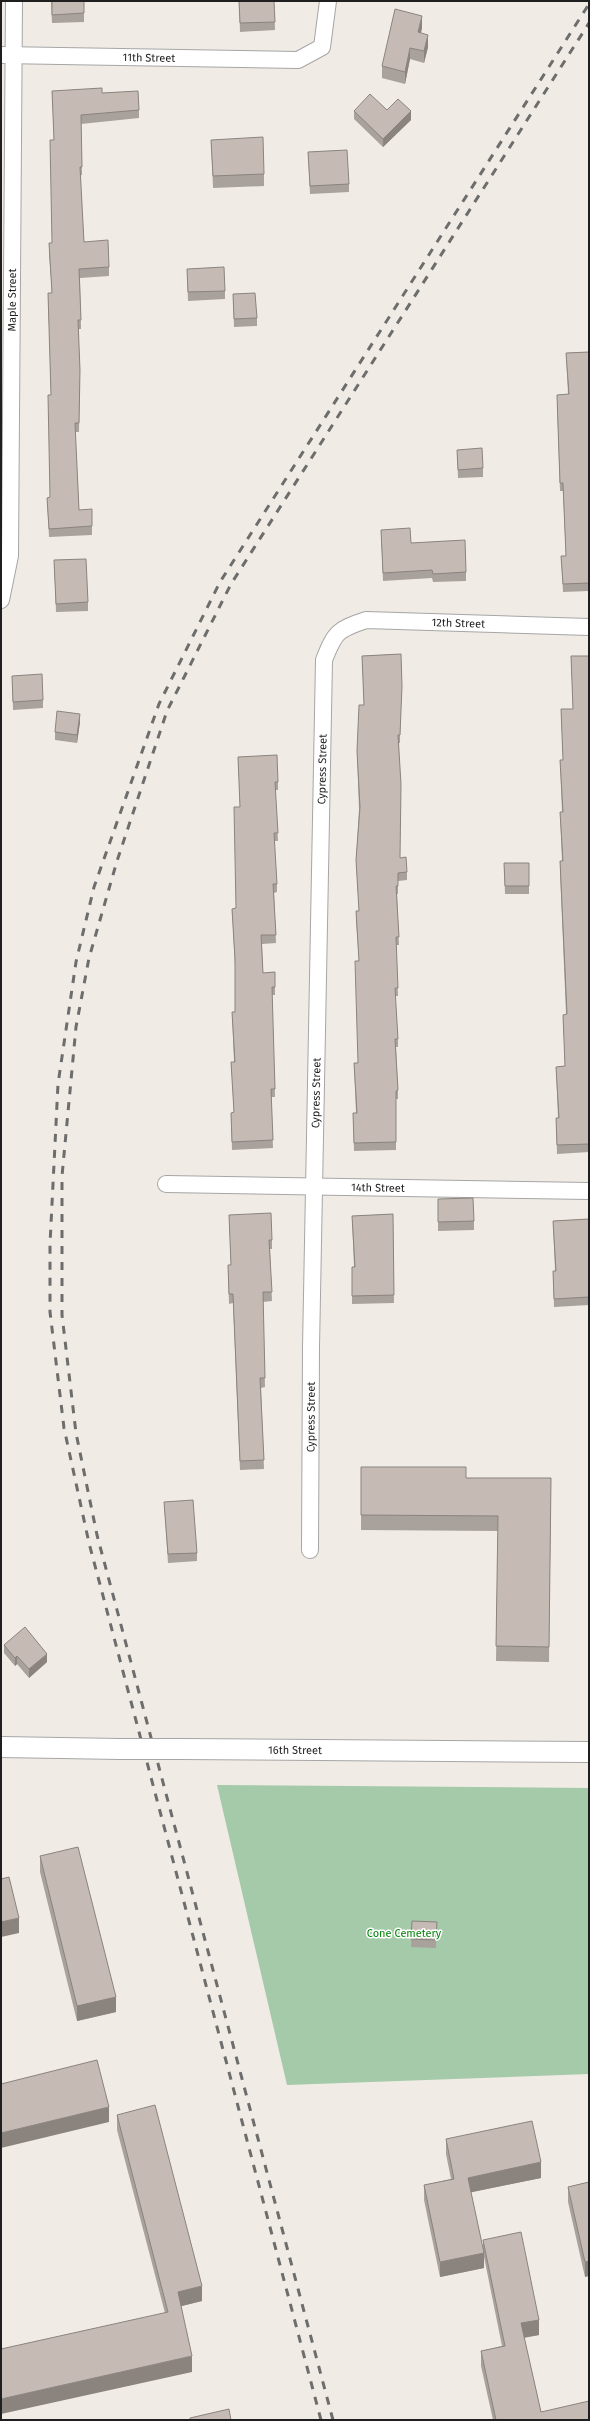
<svg xmlns="http://www.w3.org/2000/svg" width="590" height="2421" font-family="'Fira Sans',sans-serif">
  <style>
    .cemetery { fill: #a5caa9 }
    .lines { fill: none; stroke-linecap: round; stroke-linejoin: round }
    .minor-casing { stroke: #a6a6a6; stroke-width: 18 }
    .tertiary-casing { stroke: #a6a6a6; stroke-width: 22 }
    .minor { stroke: #fff; stroke-width: 16 }
    .tertiary { stroke: #fff; stroke-width: 20 }
    .rail { stroke: #6d6d6d; stroke-width: 3; stroke-dasharray: 8 8; stroke-linecap: butt }
    .tertiary-bridge-casing { stroke: #a6a6a6; stroke-width: 22; stroke-linecap: butt }
    .tertiary-bridge { stroke: #fff; stroke-width: 20 }
    .wall { fill: #a9a19b }
    .shaded-wall { fill: #8a837e }
    .building { fill: #c5bbb4; stroke: #8a837e }
    .labels { text-anchor: middle; stroke-width: 3; stroke-linejoin: round; paint-order: stroke }
    .street-label { font-size: 11px; fill: #1f1f1f; stroke: #fff }
    .park-label { font-size: 11px; fill: #07830c; stroke: #fff }
  </style>
  <rect width="100%" height="100%" fill="#f0ece5"/>
  <!-- cemetery -->
  <path class="cemetery" d="M 217,1785 L 589,1788 L 589,2074 L 287,2085 Z"/>
  <g class="lines">
    <defs>
      <g id="minor">
        <path id="s1" d="M 1,55 L 298,60 L 322,47 L 328,1"/>
        <path id="s2" d="M 1,600 L 10,556 L 14,1"/>
        <path id="s3" d="M 166,1184 L 589,1191"/>
        <path id="s4" d="M 310,1550 L 311,1348 L 324,660 C 335,632 337,630 366,620 L 589,627"/>
      </g>
      <g id="tertiary">
        <path d="M 1,1747 L 120,1749"/>
        <path id="s5" d="M 181,1749 L 589,1752"/>
      </g>
    </defs>
    <!-- minor casing -->
    <use href="#minor" class="minor-casing"/>
    <!-- tertiary casing -->
    <use href="#tertiary" class="tertiary-casing"/>
    <!-- minor -->
    <use href="#minor" class="minor"/>
    <!-- tertiary -->
    <use href="#tertiary" class="tertiary"/>
    <!-- rail -->
    <path class="rail" d="M 321,2420 L 89,1543 L 64,1428 L 50,1312 L 50,1244 L 58,1084 L 76,962 L 94,887 L 159,704 L 220,582 L 589,4
      M 333,2420 L 97,1535 L 76,1433 L 62,1315 L 62,1176 L 76,1027 L 89,958 L 117,861 L 167,711 L 231,584 L 589,23"/>
    <defs>
      <path id="tertiary-bridge" d="M 120,1749 L 181,1749"/>
    </defs>
    <!-- tertiary-bridge casing -->
    <use href="#tertiary-bridge" class="tertiary-bridge-casing"/>
    <!-- tertiary-bridge -->
    <use href="#tertiary-bridge" class="tertiary-bridge"/>
  </g>
  <!-- wall -->
  <path class="wall" d="M 51,1 L 84,1 L 84,22 L 52,23 Z
    M 239,1 L 274,1 L 275,30 L 240,32 Z
    M 422,28 L 421,33 L 428,47 L 424,63 L 410,59 L 405,84 L 382,78 L 382,66 Z
    M 52,91 L 102,93 L 139,110 L 139,118 L 81,124 L 82,175 L 80,175 L 84,242 L 109,267 L 109,276 L 80,278 L 81,329 L 78,329 L 80,370 L 79,432 L 75,432 L 79,510 L 92,526 L 92,535 L 49,537 L 47,498 L 50,498 L 51,395 L 48,293 L 52,293 L 49,252 L 49,243 L 52,243 L 54,140 Z
    M 387,110 L 411,120 L 383,147 L 354,119 L 354,111 Z
    M 211,140 L 264,174 L 264,186 L 213,188 Z
    M 308,152 L 349,184 L 349,192 L 310,194 Z
    M 187,269 L 225,291 L 225,299 L 188,301 Z
    M 233,294 L 257,318 L 257,326 L 234,327 Z
    M 589,352 L 589,591 L 563,592 L 561,556 L 566,556 L 563,491 L 560,491 L 557,403 L 568,394 L 566,353 Z
    M 457,450 L 483,468 L 483,477 L 458,478 Z
    M 381,530 L 411,543 L 466,572 L 466,581 L 433,582 L 432,578 L 383,581 Z
    M 54,560 L 88,602 L 88,611 L 56,612 Z
    M 401,654 L 400,743 L 399,743 L 400,858 L 407,872 L 407,880 L 398,881 L 398,894 L 397,894 L 399,945 L 396,945 L 398,996 L 395,996 L 398,1039 L 398,1047 L 396,1047 L 398,1090 L 398,1099 L 396,1099 L 396,1150 L 354,1151 L 353,1113 L 356,1113 L 354,1063 L 358,1063 L 359,961 L 356,919 L 356,911 L 359,911 L 356,860 L 359,810 L 357,751 L 364,705 L 362,656 Z
    M 571,656 L 589,656 L 589,1152 L 557,1154 L 556,1118 L 558,1118 L 556,1067 L 565,1066 L 563,1015 L 566,1014 L 560,870 L 560,861 L 562,861 L 560,812 L 562,812 L 560,760 L 563,760 L 561,709 L 573,709 Z
    M 12,676 L 43,700 L 43,708 L 13,710 Z
    M 80,722 L 77,743 L 55,740 L 55,732 Z
    M 238,757 L 278,782 L 278,790 L 275,790 L 278,841 L 274,841 L 277,884 L 277,892 L 274,893 L 276,943 L 262,944 L 263,973 L 275,972 L 275,995 L 272,995 L 275,1097 L 271,1097 L 273,1148 L 232,1150 L 231,1113 L 234,1112 L 231,1062 L 234,1062 L 232,1012 L 235,1012 L 235,967 L 232,909 L 236,908 L 240,807 Z
    M 504,863 L 529,863 L 529,894 L 505,894 Z
    M 438,1199 L 474,1221 L 474,1230 L 438,1231 Z
    M 393,1214 L 394,1303 L 352,1304 L 352,1267 L 354,1267 L 352,1216 Z
    M 229,1215 L 272,1240 L 272,1249 L 270,1249 L 272,1301 L 263,1302 L 265,1387 L 261,1388 L 264,1469 L 240,1470 L 233,1303 L 229,1304 L 228,1274 L 228,1265 L 231,1265 Z
    M 589,1219 L 589,1305 L 554,1307 L 553,1271 L 555,1271 L 553,1221 Z
    M 361,1467 L 466,1478 L 551,1478 L 549,1662 L 496,1661 L 498,1531 L 361,1530 Z
    M 164,1502 L 197,1553 L 197,1561 L 168,1563 Z
    M 4,1645 L 47,1662 L 29,1678 L 17,1664 L 15,1666 L 4,1653 Z
    M 40,1856 L 116,2012 L 77,2021 L 40,1872 Z
    M 412,1921 L 437,1922 L 436,1948 L 411,1947 Z
    M 117,2115 L 202,2301 L 181,2306 L 192,2372 L 165,2313 L 117,2130 Z
    M 446,2139 L 541,2178 L 471,2192 L 483,2251 L 483,2240 L 539,2335 L 524,2338 L 541,2412 L 589,2420 L 493,2420 L 481,2366 L 481,2351 L 502,2346 L 484,2257 L 484,2268 L 440,2277 L 424,2200 L 424,2185 L 451,2179 L 446,2154 Z
    M 589,2182 L 585,2277 L 568,2202 L 568,2187 Z"/>
  <!-- shaded-wall -->
  <path class="shaded-wall" d="M 422,16 L 422,28 L 418,44 L 418,32 Z
    M 428,35 L 428,47 L 424,63 L 424,51 Z
    M 410,48 L 410,59 L 405,84 L 405,72 Z
    M 411,111 L 411,120 L 383,147 L 383,139 Z
    M 80,714 L 80,722 L 77,743 L 77,735 Z
    M 47,1654 L 47,1662 L 29,1678 L 29,1669 Z
    M 17,1656 L 17,1664 L 15,1666 L 15,1658 Z
    M 19,1918 L 19,1933 L 1,1937 L 1,1922 Z
    M 116,1997 L 116,2012 L 77,2021 L 77,2006 Z
    M 109,2107 L 109,2122 L 1,2148 L 1,2133 Z
    M 541,2162 L 541,2178 L 468,2193 L 468,2178 Z
    M 484,2253 L 484,2268 L 440,2277 L 440,2262 Z
    M 589,2261 L 589,2276 L 585,2277 L 585,2262 Z
    M 202,2286 L 202,2301 L 178,2307 L 178,2292 Z
    M 539,2320 L 539,2335 L 521,2338 L 521,2323 Z
    M 192,2356 L 192,2372 L 1,2414 L 1,2399 Z"/>
  <!-- building -->
  <path class="building" d="M 52,1 L 84,1 L 84,13 L 52,15 Z
    M 239,1 L 274,1 L 275,22 L 240,23 Z
    M 395,9 L 422,16 L 418,32 L 428,35 L 424,51 L 410,48 L 405,72 L 382,66 Z
    M 102,88 L 102,93 L 138,91 L 139,110 L 81,115 L 82,167 L 80,167 L 84,242 L 108,240 L 109,267 L 79,269 L 81,320 L 78,320 L 80,370 L 79,423 L 75,423 L 79,510 L 92,509 L 92,526 L 49,529 L 47,498 L 50,497 L 48,395 L 51,395 L 48,293 L 52,293 L 49,243 L 52,243 L 50,140 L 54,140 L 52,91 Z
    M 370,94 L 387,110 L 398,99 L 411,111 L 383,139 L 354,111 Z
    M 263,137 L 264,174 L 213,176 L 211,140 Z
    M 347,150 L 349,184 L 310,186 L 308,152 Z
    M 224,267 L 225,291 L 188,292 L 187,269 Z
    M 255,293 L 257,318 L 234,319 L 233,294 Z
    M 589,352 L 589,583 L 563,584 L 561,556 L 566,556 L 563,483 L 560,483 L 557,395 L 569,394 L 566,353 Z
    M 482,448 L 483,468 L 458,470 L 457,450 Z
    M 410,528 L 411,543 L 465,540 L 466,572 L 433,574 L 432,570 L 383,573 L 381,530 Z
    M 86,559 L 88,602 L 56,604 L 54,560 Z
    M 401,654 L 402,686 L 400,735 L 398,735 L 401,784 L 400,858 L 406,857 L 407,872 L 398,873 L 398,886 L 396,886 L 399,937 L 396,937 L 398,988 L 395,988 L 398,1039 L 395,1039 L 398,1090 L 396,1091 L 396,1142 L 354,1143 L 353,1113 L 357,1113 L 354,1063 L 358,1063 L 355,961 L 359,961 L 356,911 L 359,911 L 356,860 L 360,807 L 357,751 L 359,705 L 364,705 L 362,656 Z
    M 571,656 L 589,656 L 589,1144 L 557,1145 L 556,1118 L 559,1118 L 556,1067 L 565,1066 L 563,1015 L 567,1014 L 560,861 L 563,861 L 560,812 L 563,812 L 560,760 L 563,760 L 561,709 L 573,709 Z
    M 42,674 L 43,700 L 13,702 L 12,676 Z
    M 57,711 L 80,714 L 77,735 L 55,732 Z
    M 277,755 L 278,782 L 275,782 L 278,833 L 274,833 L 277,884 L 273,884 L 276,935 L 261,935 L 263,973 L 275,972 L 275,987 L 272,987 L 275,1089 L 271,1089 L 273,1140 L 232,1142 L 231,1113 L 234,1112 L 231,1062 L 235,1062 L 232,1012 L 235,1012 L 235,959 L 232,909 L 236,908 L 234,807 L 240,807 L 238,757 Z
    M 504,863 L 529,863 L 529,886 L 505,886 Z
    M 473,1198 L 474,1221 L 438,1222 L 438,1199 Z
    M 271,1213 L 272,1240 L 269,1240 L 272,1292 L 263,1292 L 265,1378 L 260,1378 L 264,1460 L 240,1461 L 233,1294 L 229,1294 L 228,1265 L 231,1265 L 229,1215 Z
    M 393,1214 L 394,1295 L 352,1296 L 352,1267 L 355,1267 L 352,1216 Z
    M 589,1219 L 589,1297 L 554,1299 L 553,1271 L 556,1271 L 553,1221 Z
    M 361,1467 L 466,1467 L 466,1478 L 551,1478 L 549,1647 L 496,1646 L 498,1516 L 361,1515 Z
    M 193,1500 L 197,1553 L 168,1554 L 164,1502 Z
    M 25,1627 L 47,1654 L 29,1669 L 17,1656 L 15,1658 L 4,1645 Z
    M 78,1847 L 116,1997 L 77,2006 L 40,1856 Z
    M 9,1877 L 19,1918 L 1,1922 L 1,1879 Z
    M 412,1921 L 437,1922 L 436,1940 L 411,1939 Z
    M 97,2060 L 109,2107 L 1,2133 L 1,2084 Z
    M 155,2105 L 202,2286 L 178,2292 L 192,2356 L 1,2399 L 1,2349 L 168,2312 L 117,2115 Z
    M 532,2121 L 541,2162 L 468,2178 L 484,2253 L 440,2262 L 424,2185 L 454,2179 L 446,2139 Z
    M 589,2182 L 589,2261 L 585,2262 L 568,2187 Z
    M 521,2232 L 539,2320 L 521,2323 L 541,2412 L 589,2401 L 589,2420 L 496,2420 L 481,2351 L 505,2346 L 483,2240 Z
    M 229,2409 L 231,2420 L 190,2420 L 190,2418 Z"/>
  <g class="labels">
    <!-- street labels -->
    <g class="street-label">
      <text dy="4" stroke="none"><textPath href="#s1" startOffset="148">11th Street</textPath></text>
      <text dy="4" stroke="none"><textPath href="#s2" startOffset="301">Maple Street</textPath></text>
      <text dy="4" stroke="none"><textPath href="#s4" startOffset="1044">12th Street</textPath></text>
      <text dy="4" stroke="none"><textPath href="#s4" startOffset="781">Cypress Street</textPath></text>
      <text dy="4" stroke="none"><textPath href="#s4" startOffset="457">Cypress Street</textPath></text>
      <text dy="4" stroke="none"><textPath href="#s3" startOffset="212">14th Street</textPath></text>
      <text dy="4" stroke="none"><textPath href="#s4" startOffset="133">Cypress Street</textPath></text>
      <text dy="4" stroke="none"><textPath href="#s5" startOffset="114">16th Street</textPath></text>
    </g>
    <!-- park labels -->
    <g class="park-label">
      <text x="404" y="1937">Cone Cemetery</text>
    </g>
  </g>
  <!-- border -->
  <rect width="590" height="2421" fill="none" stroke="#1f1f1f" stroke-width="4"/>
</svg>
